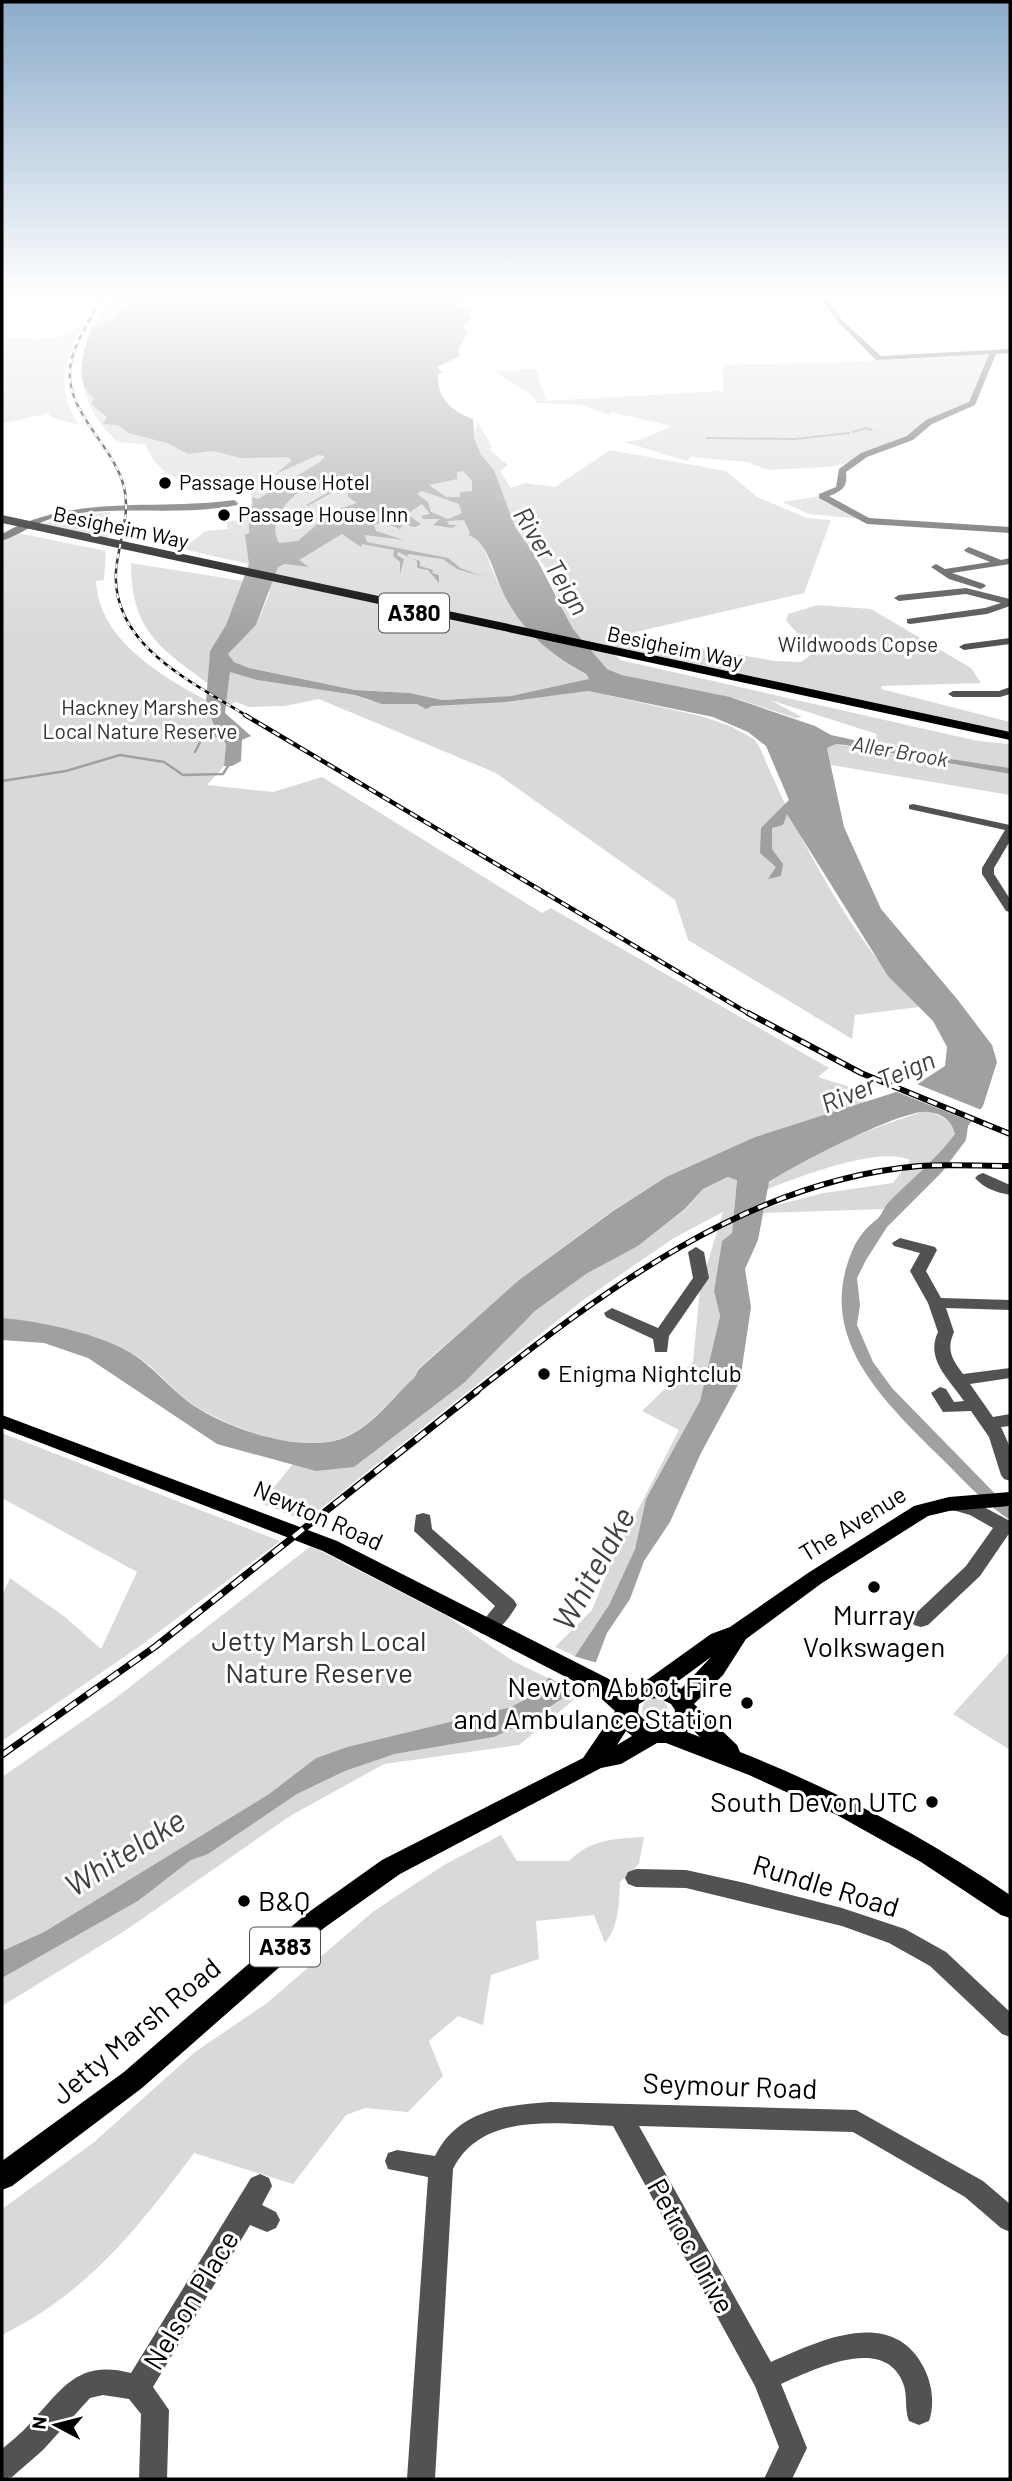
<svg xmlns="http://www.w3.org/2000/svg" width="1012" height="2481" font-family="Barlow,sans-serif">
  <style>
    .green { fill: #d9d9d9 }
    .water { fill: #a0a0a0; fill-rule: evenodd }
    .pier { fill: #fff }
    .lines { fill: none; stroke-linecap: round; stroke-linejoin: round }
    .stream-far1 { stroke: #a0a0a0; stroke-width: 2 }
    .stream { stroke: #a0a0a0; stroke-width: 2.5 }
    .minor { fill: #525252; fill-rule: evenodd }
    .major { fill: #000; fill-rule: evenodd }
    .highway { fill: #000; fill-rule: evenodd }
    .rail-far3-casing { stroke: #000; stroke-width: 2.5 }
    .rail-far2-casing { stroke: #000; stroke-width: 4.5 }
    .rail-far1-casing { stroke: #000; stroke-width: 6 }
    .rail-casing { stroke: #000; stroke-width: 7 }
    .rail-far3 { stroke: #fff; stroke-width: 2; stroke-dasharray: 5; stroke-linecap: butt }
    .rail-far2 { stroke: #fff; stroke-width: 2.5; stroke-dasharray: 8; stroke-linecap: butt }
    .rail-far1 { stroke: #fff; stroke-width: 3.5; stroke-dasharray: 10; stroke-linecap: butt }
    .rail { stroke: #fff; stroke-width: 4.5; stroke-dasharray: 13; stroke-linecap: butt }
    .poi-dot { fill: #000; stroke: #fff; stroke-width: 2.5 }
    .labels { text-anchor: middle; stroke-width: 6; stroke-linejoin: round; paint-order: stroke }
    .far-poi-label { font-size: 21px; fill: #000; stroke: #fff; text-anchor: start }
    .far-street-label { font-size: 21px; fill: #000; stroke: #fff }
    .far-park-label { font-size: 21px; fill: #303030; stroke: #fff }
    .far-water-label { font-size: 21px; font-style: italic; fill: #414141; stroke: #fff }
    .shield { fill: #fff; stroke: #4c4c4c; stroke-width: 2 }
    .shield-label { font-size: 23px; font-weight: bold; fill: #000 }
    .poi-label { font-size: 24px; fill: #000; stroke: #fff; text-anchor: start }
    .street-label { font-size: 24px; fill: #000; stroke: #fff }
    .water-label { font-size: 26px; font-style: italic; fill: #414141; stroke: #fff }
    .near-poi-label { font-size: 28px; fill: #000; stroke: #fff; text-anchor: end }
    .near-park-label { font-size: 28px; fill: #303030; stroke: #fff }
    .near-street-label { font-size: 28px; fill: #000; stroke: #fff }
    .near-water-label { font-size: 32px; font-style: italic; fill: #414141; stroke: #fff }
  </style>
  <rect width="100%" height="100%" fill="#fff"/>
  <!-- green -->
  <path class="green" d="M 109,295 L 414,295 L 404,319 L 483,490 L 464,520 C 469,529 475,534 480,542 C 489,557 493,576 503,591 C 524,628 547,654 586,674 L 589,680 L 511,696 L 442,700 L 410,693 L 355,690 L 249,668 L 234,662 L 228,654 L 256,625 L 270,592 L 245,574 L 248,564 L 183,549 L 205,531 L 228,529 L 226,521 L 248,520 L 246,517 C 252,505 255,495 245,486 C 203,481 166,493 145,444 L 118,442 C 84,411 71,373 92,329 C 97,318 105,308 109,295 Z
    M 472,295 L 460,308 L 467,309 L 472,319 L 462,326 L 468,332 L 458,350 L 460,356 L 437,367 L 442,372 L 438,375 C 437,398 452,412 473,419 L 474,433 L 478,425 L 476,419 L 492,447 L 490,450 L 508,465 L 500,471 L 511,488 L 525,483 L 555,487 L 610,450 L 726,471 L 757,497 L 807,518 L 831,520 L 804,593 L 623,635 L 775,661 L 801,662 L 815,652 C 807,639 795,633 786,620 L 788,614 L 817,605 L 871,609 L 971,668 L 981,683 L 882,686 L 881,689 L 1010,722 L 1010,733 L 608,648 L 620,660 L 978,741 L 1010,744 L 1010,768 L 918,754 L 855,737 L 875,739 L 877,734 L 770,700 L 802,717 L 795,718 L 738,699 L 622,675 L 607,669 L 573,629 L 554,590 L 551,575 L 515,527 L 436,399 L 422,331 Z
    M 84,322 C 65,358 54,388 79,425 L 52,418 L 48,413 L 2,424 L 2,337 C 31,338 63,345 84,322 Z
    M 970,352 L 988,353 L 969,403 L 906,438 L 849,463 L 828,467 L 768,470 L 747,462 L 693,457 L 694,454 L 687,461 L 624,442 L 640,440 L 672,426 L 611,412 L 611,415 L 581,405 L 536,403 L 532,395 L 493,371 L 536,369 L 546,401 L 723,391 L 723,365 L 867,361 Z
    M 822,496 L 860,519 L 809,514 L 782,502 Z
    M 110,512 L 108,538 L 42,524 L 77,515 Z
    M 18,533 L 106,551 L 104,580 L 96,581 C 99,640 160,675 206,700 L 214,725 L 203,741 L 220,736 L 226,744 L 224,766 L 207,785 L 273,792 L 322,777 L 542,913 L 551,908 L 829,1068 L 818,1077 L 850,1087 L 866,1103 L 755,1137 L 666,1177 L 612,1211 L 519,1280 L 419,1368 L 414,1378 C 392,1398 373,1425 345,1437 C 302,1456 224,1427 188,1401 C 169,1387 153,1363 130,1353 C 90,1335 45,1322 2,1318 L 2,542 Z
    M 131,563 L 243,581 L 226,625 L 210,651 L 209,684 C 159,648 131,629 131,563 Z
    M 230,671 L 257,680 L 355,695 L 371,701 L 507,702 L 588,691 L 701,716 L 730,726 L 754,739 L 760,748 C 798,838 850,938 919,1007 L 855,1015 L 852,1039 L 688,940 L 675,900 L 496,773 L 319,699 L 285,706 L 249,707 L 236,702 L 226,706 Z
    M 836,744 L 1010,774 L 1010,795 L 831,765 L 827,748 Z
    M 925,1111 C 941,1116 950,1118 955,1134 C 934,1163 907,1183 883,1209 L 763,1213 L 765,1208 L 824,1193 L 893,1183 L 910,1160 C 880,1145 795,1178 765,1190 C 779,1159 891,1122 925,1111 Z
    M 729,1177 L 737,1179 L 732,1233 L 722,1241 L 714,1291 L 720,1316 L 700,1401 L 646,1499 L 635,1549 L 609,1605 L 575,1656 L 555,1647 L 592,1610 L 613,1558 L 679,1430 L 642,1411 L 693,1362 L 700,1288 L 723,1212 L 674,1238 L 582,1301 L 305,1521 L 261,1503 L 293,1464 L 316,1470 L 465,1382 L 535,1311 L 586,1274 L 638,1246 L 686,1209 L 703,1189 Z
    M 2,1433 L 280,1541 L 140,1646 L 2,1741 L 2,1596 L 10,1578 L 65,1617 L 101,1649 L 137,1572 L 2,1498 Z
    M 311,1546 L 447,1616 L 513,1661 L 548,1678 L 539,1692 L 511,1707 L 347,1747 L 316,1758 L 269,1794 L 44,1932 L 2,1951 L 2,1777 L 113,1700 Z
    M 1010,1651 L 1010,1750 L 953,1714 Z
    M 572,1692 L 576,1698 L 519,1745 L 384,1764 L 290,1816 L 126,1930 L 2,2006 L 2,1978 L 138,1901 L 191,1860 L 208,1853 L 297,1794 L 345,1771 L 395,1754 L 494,1737 L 529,1721 Z
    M642 1711a13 13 0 1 1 26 0a13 13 0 1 1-26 0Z
    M 501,1835 L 517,1861 L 569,1861 C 591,1839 613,1839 644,1837 L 639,1864 L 620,1882 C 619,1904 619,1926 605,1943 L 594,1915 L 536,1921 L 539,1959 L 491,1975 L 483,2025 L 458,2016 L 429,2041 L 443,2076 L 408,2112 L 365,2108 L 346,2115 L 293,2184 L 194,2153 C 137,2229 90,2291 2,2335 L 2,2209 L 93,2143 L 195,2052 L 267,2003 L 374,1911 L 444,1865 Z"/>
  <!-- water -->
  <path class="water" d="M 132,295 L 472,295 L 460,308 L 467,309 L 472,319 L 462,326 L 468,332 L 458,350 L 460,356 L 437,367 L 442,372 L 438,375 C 437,398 452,412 473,419 L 474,438 L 481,455 L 494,470 L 515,527 L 533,552 L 573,629 L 607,669 L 622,675 L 730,697 L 815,726 L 831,735 L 918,754 L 1010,768 L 1010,774 L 845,745 L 836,744 L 827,748 L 844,827 L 881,909 L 957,999 L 992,1045 L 997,1062 L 983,1106 L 968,1126 L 966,1140 L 942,1172 L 887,1227 L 866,1260 L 857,1278 L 860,1305 L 857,1325 L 873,1362 L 892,1388 L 1010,1509 L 1010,1520 C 982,1502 959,1475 935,1452 C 880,1397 815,1335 853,1249 C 858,1237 867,1227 876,1220 C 882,1216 883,1208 888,1203 C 911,1179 935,1161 955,1134 C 951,1120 943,1114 928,1112 C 904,1108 792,1166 769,1182 L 758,1240 L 745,1269 L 751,1307 L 740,1381 L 701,1453 L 670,1522 L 644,1561 L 630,1599 L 607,1633 L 591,1675 L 572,1692 L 529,1721 L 494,1737 L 395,1754 L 345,1771 L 297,1794 L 208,1854 L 191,1860 L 138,1901 L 2,1978 L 2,1951 L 44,1932 L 269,1794 L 316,1758 L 347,1747 L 511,1707 L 539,1692 L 548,1678 L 575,1656 L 609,1605 L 635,1549 L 646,1499 L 700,1401 L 720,1316 L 714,1291 L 722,1241 L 732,1233 L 737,1180 L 728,1177 L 703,1189 L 685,1209 L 638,1246 L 586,1274 L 535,1311 L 465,1382 L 354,1467 L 316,1471 L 217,1444 L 88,1358 L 44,1343 L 2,1340 L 2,1318 C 39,1321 102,1334 134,1355 C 153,1367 168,1386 186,1400 C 220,1427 304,1456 346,1437 C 374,1425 392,1398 414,1378 L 419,1369 L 519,1280 L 613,1211 L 666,1177 L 755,1137 L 893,1093 L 917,1084 L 945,1066 L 947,1047 L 933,1021 L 888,976 L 787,814 L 783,825 L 772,828 L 772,849 L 783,864 L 781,876 L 768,879 L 776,867 L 760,853 L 761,828 L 789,800 L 766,746 L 748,732 L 713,717 L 588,691 L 507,702 L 432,706 L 426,709 L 417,704 L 382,704 L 355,695 L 257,680 L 230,672 L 225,713 L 251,736 L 242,740 L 241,761 L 232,766 L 224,766 L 226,744 L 220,736 L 202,741 L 201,731 L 214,725 L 206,703 L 210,651 L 226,625 L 249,564 L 245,535 L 249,533 L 249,520 L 246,517 L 253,504 L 252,497 L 258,499 L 320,462 L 325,456 L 318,455 L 276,474 L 292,460 L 286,457 L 240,458 L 214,451 L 188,454 L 167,443 L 128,433 L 118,425 L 103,424 L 107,417 L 91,404 L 94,398 C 72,382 84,349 92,328 L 119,317 L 118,314 L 132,302 L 141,300 ZM 463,471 L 472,481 L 472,491 L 460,492 L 460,497 L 446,497 L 429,485 L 457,479 L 457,472 ZM 349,474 L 352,475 L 346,481 L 350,485 L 370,478 L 372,481 L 363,493 L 348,492 L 348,497 L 357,503 L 332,511 L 298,541 L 279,543 C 263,515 301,486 323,479 L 306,494 L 331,485 L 327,493 L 306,505 L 308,506 L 339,489 L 339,479 ZM 422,491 L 459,504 L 462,513 L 448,519 L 431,512 L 428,502 L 417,494 ZM 422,504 L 430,514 L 421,516 L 423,519 L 440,519 L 433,525 L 452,528 L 457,525 L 449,525 L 447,521 L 464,520 L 470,533 L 468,535 C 486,539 494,573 501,588 C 518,627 548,654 586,674 L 589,679 L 511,696 L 442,700 L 410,693 L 355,690 L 249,668 L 234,662 L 228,654 L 256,625 L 278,567 L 285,564 L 309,567 L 299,560 L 342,534 L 361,547 L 362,544 L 394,550 L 393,556 L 400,562 L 400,574 L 404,559 L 397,555 L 398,552 L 417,561 L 417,568 L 428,570 L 439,583 L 439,575 L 432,573 L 433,570 L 420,566 L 420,561 L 407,557 L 408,554 L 443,559 L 457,569 L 485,577 L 460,568 L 448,558 L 367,542 L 365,535 L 404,540 L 376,531 L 374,525 L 383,522 L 400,529 L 403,524 L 415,527 L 421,524 L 407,514 Z"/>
  <!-- pier -->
  <path class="pier" d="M 912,1082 L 984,1111 L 975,1123 L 892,1090 Z
    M 570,1655 L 601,1664 L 577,1693 L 546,1676 Z"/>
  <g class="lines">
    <!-- stream-far1 -->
    <path class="stream-far1" d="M 853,432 L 866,428 L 872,430
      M 707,438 L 795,439 L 849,433"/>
    <!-- stream -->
    <path class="stream" d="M 195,752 L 205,733
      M 2,781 L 66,771 L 120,755 L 164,762 L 183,775 L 223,774 L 230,763"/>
    <!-- minor -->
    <path class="minor" d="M 818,295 L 825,295 L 842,320 L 881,356 L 1010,349 L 1010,353 L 996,354 L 975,405 L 932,424 L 913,440 L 867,457 L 846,472 C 848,487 842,491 829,496 L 869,518 L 1010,527 L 1010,533 L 867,524 L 819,498 L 819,494 L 836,487 L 839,469 L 861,453 L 907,436 L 926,420 L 969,402 L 989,354 L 876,360 L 838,322 Z
      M 234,500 L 238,503 L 237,505 C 178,517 116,504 57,517 C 36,522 21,534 2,541 L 2,534 C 73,493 156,511 234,500 Z
      M 969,547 L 1001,560 L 1010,558 L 1010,564 L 952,573 L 984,584 L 986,586 L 981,589 L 949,579 L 931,567 L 936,564 L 945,569 L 990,562 L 966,552 L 964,550 Z
      M 966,588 L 1010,599 L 1010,606 L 987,614 L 910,624 L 907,623 L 907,619 L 985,608 L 1001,603 L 966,594 L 899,601 L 894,598 L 899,595 Z
      M 1010,638 L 1010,644 L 964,650 L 959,647 L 964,644 Z
      M 1010,687 L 1010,694 L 1000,697 L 953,697 L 948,694 L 953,691 L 999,691 Z
      M 913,804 L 1010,825 L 1010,841 L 994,868 L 994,874 L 1010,899 L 1010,912 L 1006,911 L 982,874 L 982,868 L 1005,830 L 909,809 L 909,805 Z
      M 983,1173 L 1010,1185 L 1010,1195 C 996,1192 985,1189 975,1178 L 978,1175 Z
      M 900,1238 L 935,1247 L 937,1250 L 926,1271 L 941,1298 L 1010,1300 L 1010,1310 L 946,1308 L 954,1332 C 946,1350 952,1359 963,1374 L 1010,1368 L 1010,1378 L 970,1384 L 993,1417 L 1010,1414 L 1010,1426 L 1001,1427 L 1010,1447 L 1010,1481 L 1004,1479 L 1001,1475 L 989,1437 L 971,1411 L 943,1412 L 931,1393 L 940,1387 L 946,1389 L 954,1402 L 964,1401 C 949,1379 925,1359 938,1332 L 928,1303 L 910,1271 L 920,1253 L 894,1246 L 892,1243 Z
      M 696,1247 L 704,1252 L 709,1278 L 669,1336 L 667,1352 L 655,1352 L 653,1339 L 606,1317 L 604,1313 L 612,1308 L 658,1328 L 693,1278 L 688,1252 Z
      M 952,1498 L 982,1506 L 1010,1521 L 1010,1535 L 1008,1535 L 980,1576 L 928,1625 L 921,1627 L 914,1625 L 911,1620 L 914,1615 L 966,1566 L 993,1528 L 970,1515 L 946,1508 L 943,1504 L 946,1500 Z
      M 423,1513 L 430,1515 L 432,1529 L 514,1600 L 517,1605 C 509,1618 496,1638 480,1633 L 477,1628 L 495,1606 L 414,1531 L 416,1515 Z
      M 636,1869 L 686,1870 L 745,1883 L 842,1908 L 905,1929 L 946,1952 L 1010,2012 L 1010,2037 L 1002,2034 L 930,1966 L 889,1943 L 842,1926 L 686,1888 L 636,1887 L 628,1884 L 625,1878 L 628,1872 Z
      M 551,2102 L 856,2110 L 983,2181 L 1010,2204 L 1010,2232 L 1001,2228 L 965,2197 L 853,2132 L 639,2126 L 771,2362 C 819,2341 892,2305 924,2368 C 932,2384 935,2404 929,2421 L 919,2425 L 909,2421 C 904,2408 908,2395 903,2383 C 884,2334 813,2370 781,2384 L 807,2448 L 792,2479 L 764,2479 L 779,2447 L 755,2386 L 613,2126 C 558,2124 482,2111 453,2169 L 435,2479 L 407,2479 L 428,2177 L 388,2169 L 385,2161 L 388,2153 L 397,2150 L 435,2156 C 458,2110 505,2105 551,2102 Z
      M 260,2174 L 269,2178 L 272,2186 L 262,2205 L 276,2212 L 280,2220 L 276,2228 L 267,2232 L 250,2225 L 153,2387 L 169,2410 L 167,2479 L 139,2479 L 141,2414 L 129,2399 L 103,2395 L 90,2398 L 43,2450 L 12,2477 L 2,2479 L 2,2449 C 13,2440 25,2430 34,2419 C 65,2385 80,2360 131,2373 L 251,2178 Z"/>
    <!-- major -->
    <path class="major" d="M 2,1415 L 337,1541 L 609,1679 L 623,1692 L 644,1682 L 711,1634 L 730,1627 L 808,1573 L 914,1506 L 949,1497 L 1010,1492 L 1010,1506 L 949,1511 L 928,1516 L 822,1583 L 746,1639 L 723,1675 L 694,1704 L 737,1745 L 740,1752 C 835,1790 926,1837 1010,1895 L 1010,1918 L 1001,1915 L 921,1862 L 837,1815 L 749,1775 L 666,1743 L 657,1743 L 621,1764 L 601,1768 L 400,1874 L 324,1928 L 142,2088 L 12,2186 L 2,2190 L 2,2161 L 124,2072 L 306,1914 L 382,1860 L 583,1758 L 615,1711 L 593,1691 L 323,1551 L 2,1428 ZM 711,1657 L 681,1689 L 673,1685 ZM 659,1698 L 671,1704 L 675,1710 L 674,1717 C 661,1731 648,1726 638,1713 L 639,1704 L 647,1699 ZM 691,1728 L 700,1737 L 687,1732 ZM 626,1731 L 632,1736 L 617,1745 Z"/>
    <!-- highway -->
    <path class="highway" d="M 2,515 L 1010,732 L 1010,740 L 2,523 Z"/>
    <defs>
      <path id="rail-far3" d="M 101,295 C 94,317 78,335 72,358 C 58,408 113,442 124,487 C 131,514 118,544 116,571 C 111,646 194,683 247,716"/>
      <path id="rail-far2" d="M 245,715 L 751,1015"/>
      <path id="rail-far1" d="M 748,1013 L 861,1073 L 1010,1134
        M 474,1393 C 605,1290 747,1181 919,1166 C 949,1164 980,1166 1010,1166"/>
      <path id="rail" d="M 2,1755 L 156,1646 L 477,1391"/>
    </defs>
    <!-- rail-far3 casing -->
    <use href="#rail-far3" class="rail-far3-casing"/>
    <!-- rail-far2 casing -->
    <use href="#rail-far2" class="rail-far2-casing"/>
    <!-- rail-far1 casing -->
    <use href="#rail-far1" class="rail-far1-casing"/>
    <!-- rail casing -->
    <use href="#rail" class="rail-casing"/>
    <!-- rail-far3 -->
    <use href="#rail-far3" class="rail-far3"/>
    <!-- rail-far2 -->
    <use href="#rail-far2" class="rail-far2"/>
    <!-- rail-far1 -->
    <use href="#rail-far1" class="rail-far1"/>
    <!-- rail -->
    <use href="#rail" class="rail"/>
  </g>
  <!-- sky -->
  <linearGradient id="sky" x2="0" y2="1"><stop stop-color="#8baccb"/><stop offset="0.46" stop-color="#fff"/><stop offset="1" stop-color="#fff" stop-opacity="0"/></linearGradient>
  <rect width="1012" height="643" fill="url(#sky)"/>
  <!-- markers -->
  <g class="poi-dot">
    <circle cx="165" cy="483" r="7"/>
    <circle cx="224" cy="515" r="7"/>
    <circle cx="544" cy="1374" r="7"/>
    <circle cx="874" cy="1587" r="7"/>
    <circle cx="747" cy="1703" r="7"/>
    <circle cx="932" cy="1802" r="7"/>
    <circle cx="244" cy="1901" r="7"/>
  </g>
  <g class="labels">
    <!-- far-poi labels -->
    <g class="far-poi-label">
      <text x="179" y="490">Passage House Hotel</text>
      <text x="238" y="522">Passage House Inn</text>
    </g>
    <!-- far-street labels -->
    <g class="far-street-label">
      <text transform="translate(121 528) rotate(12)" y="7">Besigheim Way</text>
      <text transform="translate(675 648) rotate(12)" y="7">Besigheim Way</text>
    </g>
    <!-- far-park labels -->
    <g class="far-park-label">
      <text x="858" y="652">Wildwoods Copse</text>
      <text x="140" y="715">Hackney Marshes<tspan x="140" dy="24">Local Nature Reserve</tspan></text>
    </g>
    <!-- far-water labels -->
    <g class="far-water-label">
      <text transform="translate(900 752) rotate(10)" y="7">Aller Brook</text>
    </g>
    <!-- shield labels -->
    <g class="shield">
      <rect x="379" y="593.5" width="70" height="39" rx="5"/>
      <rect x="250" y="1927.5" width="70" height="39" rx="5"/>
    </g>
    <g class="shield-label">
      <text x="414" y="621">A380</text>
      <text x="285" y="1955">A383</text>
    </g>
    <!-- poi labels -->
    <g class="poi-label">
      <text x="558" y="1382">Enigma Nightclub</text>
    </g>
    <!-- street labels -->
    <g class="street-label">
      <text transform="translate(318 1516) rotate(24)" y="8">Newton Road</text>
      <text transform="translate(853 1524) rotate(-32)" y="8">The Avenue</text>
    </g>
    <!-- water labels -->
    <g class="water-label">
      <text transform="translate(551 561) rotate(59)" y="9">River Teign</text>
      <text transform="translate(878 1082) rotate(-23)" y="9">River Teign</text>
    </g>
    <!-- near-poi labels -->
    <g class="near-poi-label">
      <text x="874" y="1625" text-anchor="middle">Murray<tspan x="874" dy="32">Volkswagen</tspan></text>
      <text x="733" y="1697">Newton Abbot Fire<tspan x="733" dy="32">and Ambulance Station</tspan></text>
      <text x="918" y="1812">South Devon UTC</text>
      <text x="258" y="1911" text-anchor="start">B&amp;Q</text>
    </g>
    <!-- near-park labels -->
    <g class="near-park-label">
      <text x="319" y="1651">Jetty Marsh Local<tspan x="319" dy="32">Nature Reserve</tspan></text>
    </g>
    <!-- near-street labels -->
    <g class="near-street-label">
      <text transform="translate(826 1886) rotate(17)" y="10">Rundle Road</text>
      <text transform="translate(136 2031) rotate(-40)" y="10">Jetty Marsh Road</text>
      <text transform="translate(730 2086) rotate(2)" y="10">Seymour Road</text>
      <text transform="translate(691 2246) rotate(61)" y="10">Petroc Drive</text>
      <text transform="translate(191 2300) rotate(-59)" y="10">Nelson Place</text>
    </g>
    <!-- near-water labels -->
    <g class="near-water-label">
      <text transform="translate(594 1569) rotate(-61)" y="11">Whitelake</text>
      <text transform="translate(125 1853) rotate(-32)" y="11">Whitelake</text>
    </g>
  </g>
  <!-- border -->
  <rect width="1012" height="2481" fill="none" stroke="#000000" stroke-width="7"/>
  <!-- north arrow -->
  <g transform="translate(56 2425) rotate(277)" stroke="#ffffff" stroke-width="5" paint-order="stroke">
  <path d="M0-5L12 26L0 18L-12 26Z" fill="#000000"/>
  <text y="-10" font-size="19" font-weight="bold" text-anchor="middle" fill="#000000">N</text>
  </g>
</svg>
